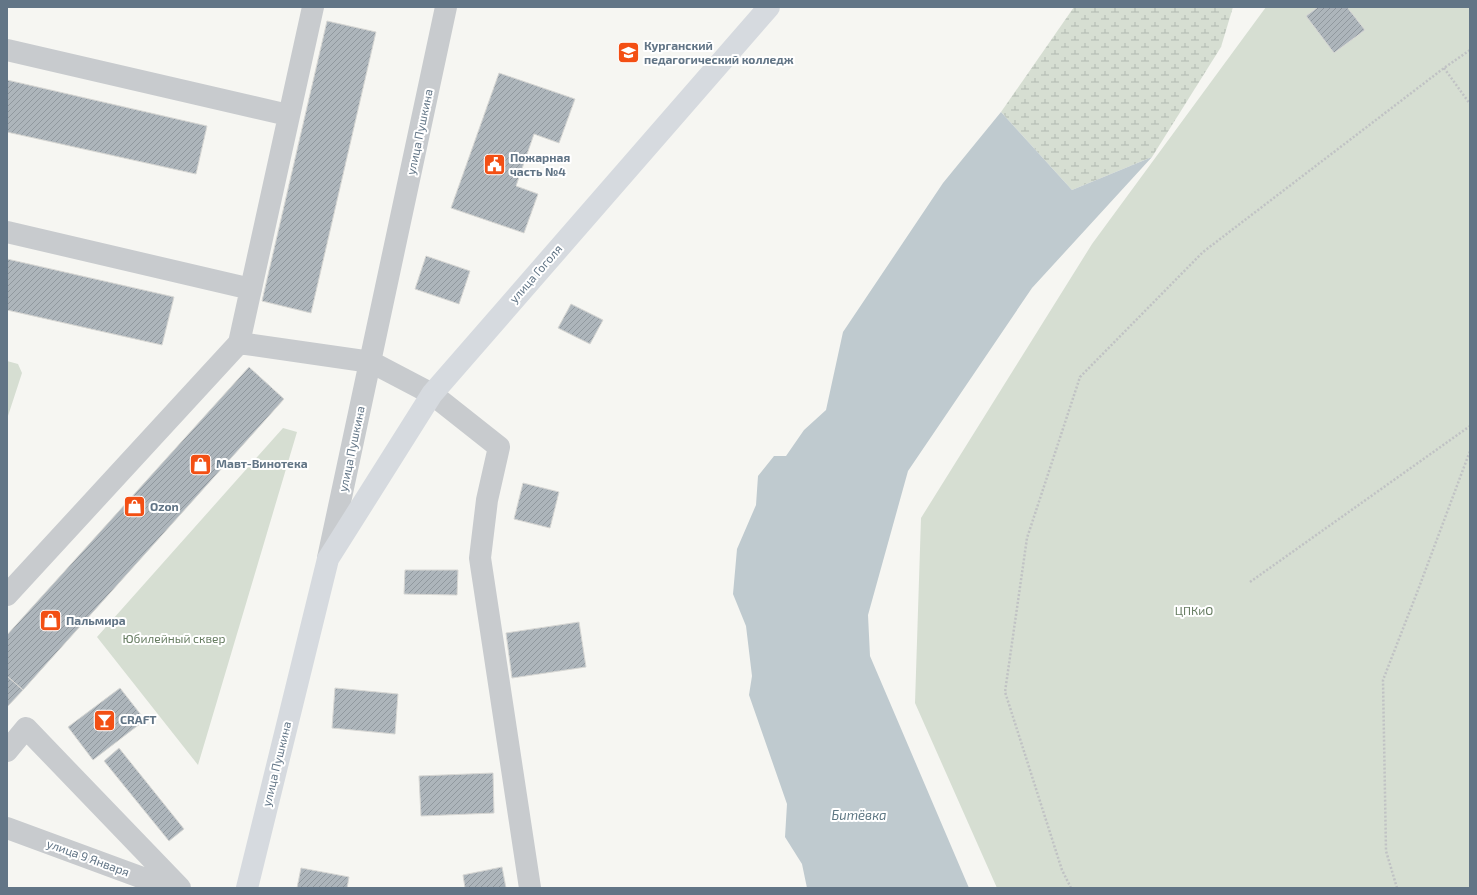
<svg xmlns="http://www.w3.org/2000/svg" width="1477" height="895" font-family="'Exo 2',sans-serif">
  <style>
    .wetland { fill: url(#wetland-marsh) }
    .park { fill: #d6ded2 }
    .water { fill: #bfcacf }
    .building { fill: url(#building-hatch); stroke: #d7d7d4 }
    .lines { fill: none; stroke-linecap: round; stroke-linejoin: round }
    .path { stroke: #c0c2c4; stroke-width: 2.5; stroke-dasharray: 2 2; stroke-linecap: butt }
    .minor { stroke: #c8cbce; stroke-width: 22 }
    .major { stroke: #d6dadf; stroke-width: 22 }
    .labels { text-anchor: middle; stroke-width: 4; stroke-linejoin: round; paint-order: stroke }
    .poi-label { font-size: 12px; font-weight: bold; fill: #627586; stroke: #fff; text-anchor: start }
    .street-label { font-size: 12px; fill: #627586; stroke: #fff }
    .park-label { font-size: 12px; fill: #667c61; stroke: #fff }
    .water-label { font-size: 13px; font-style: italic; fill: #5e7783; stroke: #fff }
  </style>
  <defs>
    <pattern id="wetland-marsh" width="20" height="14" patternUnits="userSpaceOnUse"><rect width="20" height="14" fill="#d6ded2"/><path d="M1 5h8M5 5V1M11 12h8M15 12V8" fill="none" stroke="#b1b9b0"/></pattern>
    <pattern id="building-hatch" width="6" height="6" patternUnits="userSpaceOnUse"><rect width="6" height="6" fill="#adb5bb"/><path d="M-1 1l2-2M0 6l6-6M5 7l2-2" fill="none" stroke="#90989e"/></pattern>
  </defs>
  <rect width="100%" height="100%" fill="#f6f6f2"/>
  <!-- wetland -->
  <path class="wetland" d="M 1074,7 L 1233,7 L 1221,47 L 1152,157 L 1072,190 L 1001,112 Z"/>
  <!-- park -->
  <path class="park" d="M 1266,7 L 1470,7 L 1470,888 L 997,888 L 915,703 L 921,518 L 1092,244 Z
    M 7,361 L 18,364 L 22,373 L 7,419 Z
    M 283,428 L 297,432 L 198,765 L 97,637 Z"/>
  <!-- water -->
  <path class="water" d="M 1001,112 L 1072,190 L 1152,157 L 1032,288 L 908,471 L 868,615 L 870,656 L 969,888 L 807,888 L 802,864 L 785,837 L 787,804 L 749,695 L 752,676 L 746,626 L 733,594 L 737,549 L 756,505 L 758,476 L 774,456 L 786,456 L 804,430 L 826,410 L 843,332 L 943,183 Z"/>
  <!-- building -->
  <path class="building" d="M 1318,7 L 1347,7 L 1365,30 L 1334,53 L 1306,16 Z
    M 327,21 L 376,32 L 311,313 L 262,301 Z
    M 499,73 L 575,99 L 559,143 L 534,134 L 516,186 L 538,194 L 524,233 L 451,208 Z
    M 7,80 L 207,126 L 196,174 L 7,132 Z
    M 426,256 L 470,271 L 459,304 L 415,289 Z
    M 7,259 L 174,297 L 162,345 L 7,310 Z
    M 571,304 L 603,320 L 590,344 L 558,328 Z
    M 249,367 L 284,399 L 23,690 L 7,676 L 7,635 Z
    M 523,483 L 559,492 L 550,528 L 514,519 Z
    M 405,570 L 458,570 L 457,595 L 404,594 Z
    M 579,622 L 586,667 L 512,678 L 506,633 Z
    M 7,676 L 23,690 L 7,707 Z
    M 120,688 L 145,720 L 93,760 L 68,727 Z
    M 335,688 L 398,694 L 395,734 L 332,728 Z
    M 119,748 L 184,829 L 169,841 L 104,761 Z
    M 493,773 L 494,813 L 421,816 L 419,776 Z
    M 502,867 L 506,888 L 465,888 L 463,875 Z
    M 301,868 L 349,877 L 347,888 L 297,888 Z"/>
  <g class="lines">
    <!-- path -->
    <path class="path" d="M 1444,68 L 1470,104
      M 1250,582 L 1470,426
      M 1071,888 L 1062,870 L 1005,692 L 1027,538 L 1080,377 L 1203,252 L 1444,68 L 1470,50
      M 1397,888 L 1386,851 L 1383,680 L 1418,590 L 1470,451"/>
    <!-- minor -->
    <path class="minor" d="M 7,50 L 288,115
      M 7,232 L 251,289
      M 239,343 L 371,362 L 432,394 L 499,447 L 487,500 L 480,558 L 530,888
      M 328,558 L 446,7
      M 7,595 L 239,343 L 313,7
      M 7,751 L 26,728 L 180,888
      M 7,828 L 170,888"/>
    <!-- major -->
    <path class="major" d="M 247,888 L 328,559 L 432,394 L 769,7"/>
  </g>
  <!-- icons -->
  <defs>
    <symbol id="university-square" viewBox="-11 -11 22 22"><rect x="-9" y="-9" width="18" height="18" rx="4" fill="#f34f14" stroke="#fff"/><path d="M0-5L7-2L0 1L-7-2ZM-4 1L0 2.5L4 1V4Q0 6-4 4Z" fill="#fff"/></symbol>
    <symbol id="civic-square" viewBox="-11 -11 22 22"><rect x="-9" y="-9" width="18" height="18" rx="4" fill="#f34f14" stroke="#fff"/><path d="M-.6-6.5H3V-4.5H.6V-3L4-1V1h2V6H-6V1h2V-1L-.6-3ZM-1.2 2.5V6h2.4V2.5Z" fill="#fff"/></symbol>
    <symbol id="shop-square" viewBox="-11 -11 22 22"><rect x="-9" y="-9" width="18" height="18" rx="4" fill="#f34f14" stroke="#fff"/><path d="M-5-2.5h2.3a2.7 3.5 0 0 1 5.4 0H5L5.5 6h-11ZM-1.5-2.5h3a1.5 2.3 0 0 0-3 0Z" fill="#fff"/></symbol>
    <symbol id="bar-square" viewBox="-11 -11 22 22"><rect x="-9" y="-9" width="18" height="18" rx="4" fill="#f34f14" stroke="#fff"/><path d="M-6-5H6L.8 .8V4.5H3.5V6h-7V4.5H-.8V.8Z" fill="#fff"/></symbol>
  </defs>
  <g fill-rule="evenodd">
    <use href="#university-square" x="616" y="40" width="25" height="25"/>
    <use href="#civic-square" x="482" y="152" width="25" height="25"/>
    <use href="#shop-square" x="188" y="452" width="25" height="25"/>
    <use href="#shop-square" x="122" y="494" width="25" height="25"/>
    <use href="#shop-square" x="38" y="608" width="25" height="25"/>
    <use href="#bar-square" x="92" y="708" width="25" height="25"/>
  </g>
  <g class="labels">
    <!-- poi labels -->
    <g class="poi-label">
      <text x="644" y="50">Курганский<tspan x="644" dy="14">педагогический колледж</tspan></text>
      <text x="510" y="162">Пожарная<tspan x="510" dy="14">часть №4</tspan></text>
      <text x="216" y="468">Мавт-Винотека</text>
      <text x="150" y="511">Ozon</text>
      <text x="66" y="625">Пальмира</text>
      <text x="120" y="724">CRAFT</text>
    </g>
    <!-- street labels -->
    <g class="street-label">
      <text transform="translate(420 132) rotate(-78)" y="4">улица Пушкина</text>
      <text transform="translate(536 274) rotate(-49)" y="4">улица Гоголя</text>
      <text transform="translate(352 449) rotate(-78)" y="4">улица Пушкина</text>
      <text transform="translate(277 764) rotate(-76)" y="4">улица Пушкина</text>
      <text transform="translate(88 858) rotate(20)" y="4">улица 9 Января</text>
    </g>
    <!-- park labels -->
    <g class="park-label">
      <text x="1194" y="615">ЦПКиО</text>
      <text x="174" y="643">Юбилейный сквер</text>
    </g>
    <!-- water labels -->
    <g class="water-label">
      <text x="859" y="820">Битёвка</text>
    </g>
  </g>
  <!-- border -->
  <rect width="1477" height="895" fill="none" stroke="#627586" stroke-width="16"/>
</svg>
